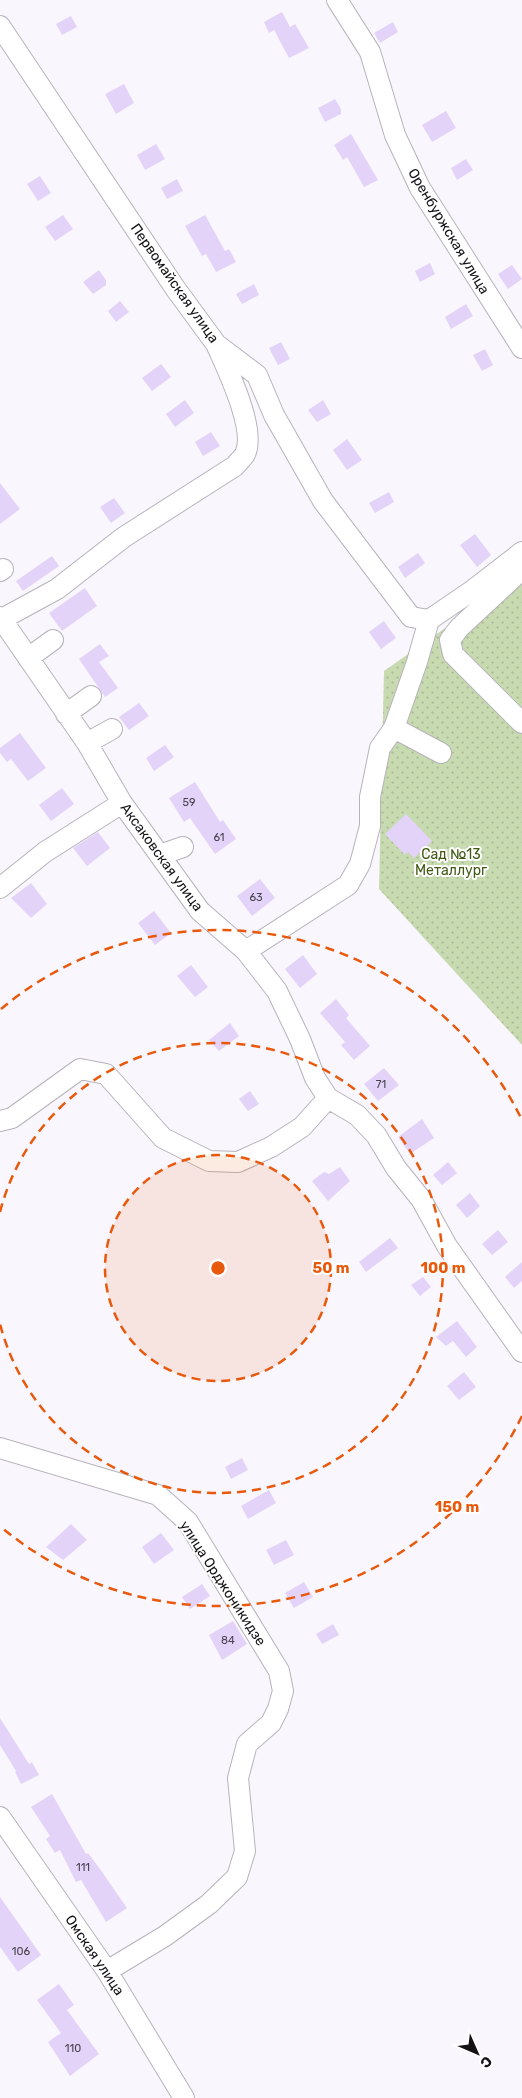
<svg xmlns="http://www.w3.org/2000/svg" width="522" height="2098" font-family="Rubik,sans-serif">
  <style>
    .grass { fill: url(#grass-dots) }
    .building { fill: #e4d3f9 }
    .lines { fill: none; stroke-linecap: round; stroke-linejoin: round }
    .minor-casing { stroke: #b6b3bb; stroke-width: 22 }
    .minor { stroke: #fff; stroke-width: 20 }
    .ring { fill: none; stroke: #e8590c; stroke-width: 2.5; stroke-dasharray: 9 6 }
    .labels { text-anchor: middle; stroke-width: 4; stroke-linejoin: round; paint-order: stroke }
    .number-label { font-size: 11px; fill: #48424e }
    .street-label { font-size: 14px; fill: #141215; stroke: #fff }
    .park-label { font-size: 14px; fill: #415915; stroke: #fff }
    .centre { fill: #e8590c; stroke: #fff; stroke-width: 2.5 }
    .ring-label { font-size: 15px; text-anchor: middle; font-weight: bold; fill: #e8590c; stroke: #fff; stroke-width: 4; stroke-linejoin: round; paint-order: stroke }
  </style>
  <defs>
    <pattern id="grass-dots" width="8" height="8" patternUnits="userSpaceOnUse" patternTransform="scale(1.25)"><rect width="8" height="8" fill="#c7dab0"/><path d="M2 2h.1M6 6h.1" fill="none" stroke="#aaba96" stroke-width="1.8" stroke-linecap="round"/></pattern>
  </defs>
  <rect width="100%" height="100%" fill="#faf6fe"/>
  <!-- grass -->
  <path class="grass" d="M 522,574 L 522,1045 L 379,889 L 384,671 Z"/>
  <!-- building -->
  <path class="building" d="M 282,12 L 290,27 L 295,24 L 309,48 L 289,58 L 274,30 L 269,33 L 264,22 Z
    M 71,16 L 77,27 L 62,35 L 56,24 Z
    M 393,22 L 398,32 L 380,43 L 374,33 Z
    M 124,84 L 134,103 L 116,114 L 105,94 Z
    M 335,99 L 341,109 L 341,114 L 325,122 L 318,108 Z
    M 446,111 L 456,128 L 432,142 L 422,125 Z
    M 351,134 L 378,180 L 364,187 L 347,157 L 343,160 L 334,145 Z
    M 156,144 L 165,159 L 145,170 L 137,155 Z
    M 466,159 L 473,170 L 457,180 L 451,168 Z
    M 40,176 L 51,193 L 38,201 L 27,184 Z
    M 177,179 L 183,191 L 167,199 L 161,188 Z
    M 63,215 L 73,229 L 55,241 L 45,227 Z
    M 205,215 L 225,251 L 229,249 L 236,262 L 216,272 L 206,254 L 202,256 L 185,226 Z
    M 430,263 L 435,274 L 420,282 L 415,271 Z
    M 512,265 L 522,279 L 508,289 L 498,274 Z
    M 99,270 L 106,280 L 106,285 L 93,294 L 83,282 Z
    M 254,284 L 259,295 L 242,304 L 236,294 Z
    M 120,301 L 129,312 L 116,322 L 108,311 Z
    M 466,304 L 473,316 L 451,329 L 445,317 Z
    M 281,342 L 290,359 L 278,365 L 269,348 Z
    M 485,349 L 493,365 L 482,371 L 473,355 Z
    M 161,364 L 171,377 L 152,391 L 142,378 Z
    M 185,400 L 194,413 L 175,427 L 166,414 Z
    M 323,400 L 331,414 L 317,422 L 308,410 Z
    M 211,432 L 220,446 L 203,456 L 195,442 Z
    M 347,439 L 362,460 L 347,470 L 333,450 Z
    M 0,483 L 20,509 L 0,524 Z
    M 389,492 L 394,502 L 375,513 L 369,503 Z
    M 114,498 L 125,513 L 111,523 L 100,507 Z
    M 475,534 L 491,555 L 477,567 L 460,545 Z
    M 418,553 L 425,563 L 405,578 L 398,567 Z
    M 52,556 L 59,566 L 23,591 L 16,581 Z
    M 85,588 L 97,606 L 62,631 L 49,613 Z
    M 384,621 L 396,638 L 381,649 L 369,632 Z
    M 100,644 L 109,656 L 99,662 L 118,688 L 105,697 L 79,659 Z
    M 139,703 L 149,716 L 129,730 L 119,717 Z
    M 20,733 L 46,768 L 28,781 L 11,759 L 7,762 L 0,753 L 0,748 Z
    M 165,745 L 174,757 L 154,771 L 146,758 Z
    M 195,782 L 220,822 L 223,820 L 236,839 L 215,854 L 190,818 L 184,822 L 169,798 Z
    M 62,788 L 74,804 L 51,821 L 39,805 Z
    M 406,814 L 432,841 L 414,858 L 408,852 L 405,855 L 385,834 Z
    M 98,832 L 110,848 L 87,866 L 73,848 Z
    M 260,879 L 275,898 L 252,916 L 237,896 Z
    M 31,883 L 47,904 L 31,918 L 11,898 Z
    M 154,911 L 171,933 L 155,945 L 138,923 Z
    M 303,955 L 317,974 L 300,988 L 285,969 Z
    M 191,965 L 208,987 L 195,997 L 177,976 Z
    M 336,999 L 349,1015 L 346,1018 L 370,1046 L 354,1060 L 341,1045 L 345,1042 L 320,1013 Z
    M 230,1023 L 239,1036 L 219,1051 L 209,1040 Z
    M 384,1068 L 399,1085 L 378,1101 L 364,1084 Z
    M 250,1091 L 259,1104 L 248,1111 L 239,1099 Z
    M 422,1119 L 434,1138 L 410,1154 L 398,1137 Z
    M 448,1162 L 457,1173 L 442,1185 L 433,1175 Z
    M 340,1167 L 350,1181 L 328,1201 L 312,1181 L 324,1172 L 329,1174 Z
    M 470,1193 L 480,1206 L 467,1218 L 456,1205 Z
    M 498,1230 L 508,1242 L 492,1255 L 482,1244 Z
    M 390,1238 L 398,1248 L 366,1272 L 359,1262 Z
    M 522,1262 L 522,1281 L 514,1288 L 505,1277 Z
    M 423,1277 L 431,1287 L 420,1296 L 411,1285 Z
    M 457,1321 L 477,1347 L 466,1357 L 453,1341 L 446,1346 L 436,1337 Z
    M 464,1372 L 476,1387 L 459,1400 L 447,1386 Z
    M 242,1458 L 248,1470 L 231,1479 L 225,1467 Z
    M 269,1490 L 276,1503 L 248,1519 L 241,1506 Z
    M 71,1524 L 87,1540 L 63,1560 L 46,1547 Z
    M 161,1533 L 174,1550 L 154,1564 L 142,1547 Z
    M 286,1540 L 294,1555 L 274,1565 L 266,1550 Z
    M 304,1582 L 313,1597 L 294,1608 L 285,1593 Z
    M 202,1584 L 210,1596 L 190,1609 L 182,1597 Z
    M 233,1621 L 247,1644 L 222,1660 L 209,1635 Z
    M 333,1624 L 339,1635 L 322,1644 L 316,1634 Z
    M 0,1718 L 29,1764 L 32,1762 L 39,1775 L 21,1784 L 15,1772 L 16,1771 L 0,1745 Z
    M 52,1794 L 86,1854 L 88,1853 L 100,1869 L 127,1908 L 106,1922 L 81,1880 L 76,1882 L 60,1850 L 55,1853 L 46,1839 L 50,1836 L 31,1807 Z
    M 0,1897 L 41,1955 L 18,1972 L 0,1947 Z
    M 59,1984 L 74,2005 L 67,2010 L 99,2054 L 70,2076 L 48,2042 L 61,2033 L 37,2000 Z"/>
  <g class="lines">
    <defs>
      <path id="minor" d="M 337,0 L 370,52 L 395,135 L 420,188 L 522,348
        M 0,26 L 175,288 L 216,344 L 257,375 L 274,415 L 323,501 L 411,617 L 429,620
        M 522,564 L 516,575 L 459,628 L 450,640 L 453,654 L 522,723
        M 0,571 L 3,569
        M 0,617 L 87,743 L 122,803 L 200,911 L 246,951 L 277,991 L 300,1039 L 315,1078 L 328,1098 L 357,1115 L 376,1135 L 396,1168 L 421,1199 L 447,1246 L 522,1352
        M 2,619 L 57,589 L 124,537 L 235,466 C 238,462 243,458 245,454 C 257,430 227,369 217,346
        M 28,658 L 53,640
        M 66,714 L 91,696
        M 394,728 L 441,753
        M 87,743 L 112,729
        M 160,855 L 183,847
        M 0,888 L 45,852 L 122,803
        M 246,951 L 348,885 L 360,864 L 370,826 L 370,797 L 380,748 L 394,728 L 417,662 L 429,620 L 473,590 L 522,552
        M 0,1121 L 12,1118 L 80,1069 L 106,1074 L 163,1138 L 209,1161 L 238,1162 L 271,1147 L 302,1127 L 328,1098
        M 0,1448 L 158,1495 L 188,1522 L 279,1671 L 283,1691 L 278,1709 L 271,1723 L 247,1744 L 238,1778 L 245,1851 L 237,1877 L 209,1904 L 165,1936 L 107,1971
        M 0,1817 L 107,1971 L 184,2098"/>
    </defs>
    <!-- minor casing -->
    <use href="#minor" class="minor-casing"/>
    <!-- minor -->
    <use href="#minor" class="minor"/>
  </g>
  <!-- distance rings -->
  <circle cx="218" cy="1268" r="113" fill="#e8590c" fill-opacity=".12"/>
  <g class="ring">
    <circle cx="218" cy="1268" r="113"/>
    <path d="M0 1212A225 225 0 1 1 0 1324"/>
    <path d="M522 1416A338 338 0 0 1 1 1527M1 1009A338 338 0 0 1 522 1120"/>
  </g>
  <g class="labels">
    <!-- number labels -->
    <g class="number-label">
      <text x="189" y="806">59</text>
      <text x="219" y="841">61</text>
      <text x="256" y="901">63</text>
      <text x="381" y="1088">71</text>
      <text x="228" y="1644">84</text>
      <text x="83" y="1871">111</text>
      <text x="21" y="1955">106</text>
      <text x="73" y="2052">110</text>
    </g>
    <!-- street labels -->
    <g class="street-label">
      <text transform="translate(449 231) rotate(59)" y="5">Оренбуржская улица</text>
      <text transform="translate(175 283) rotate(55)" y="5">Первомайская улица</text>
      <text transform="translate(162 857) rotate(54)" y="5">Аксаковская улица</text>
      <text transform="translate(223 1583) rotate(57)" y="5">улица Орджоникидзе</text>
      <text transform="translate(95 1955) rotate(56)" y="5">Омская улица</text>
    </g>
    <!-- park labels -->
    <g class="park-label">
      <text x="451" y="859">Сад №13<tspan x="451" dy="16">Металлург</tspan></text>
    </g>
  </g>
  <circle cx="218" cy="1268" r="8" class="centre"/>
  <g class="ring-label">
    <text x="331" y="1273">50 m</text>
    <text x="443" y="1273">100 m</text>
    <text x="457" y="1512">150 m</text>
  </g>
  <!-- north arrow -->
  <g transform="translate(477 2053) rotate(135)" stroke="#ffffff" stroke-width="4" paint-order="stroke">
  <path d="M0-4L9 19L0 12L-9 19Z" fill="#141215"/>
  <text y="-8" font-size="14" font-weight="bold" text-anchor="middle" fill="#141215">С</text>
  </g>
</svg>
